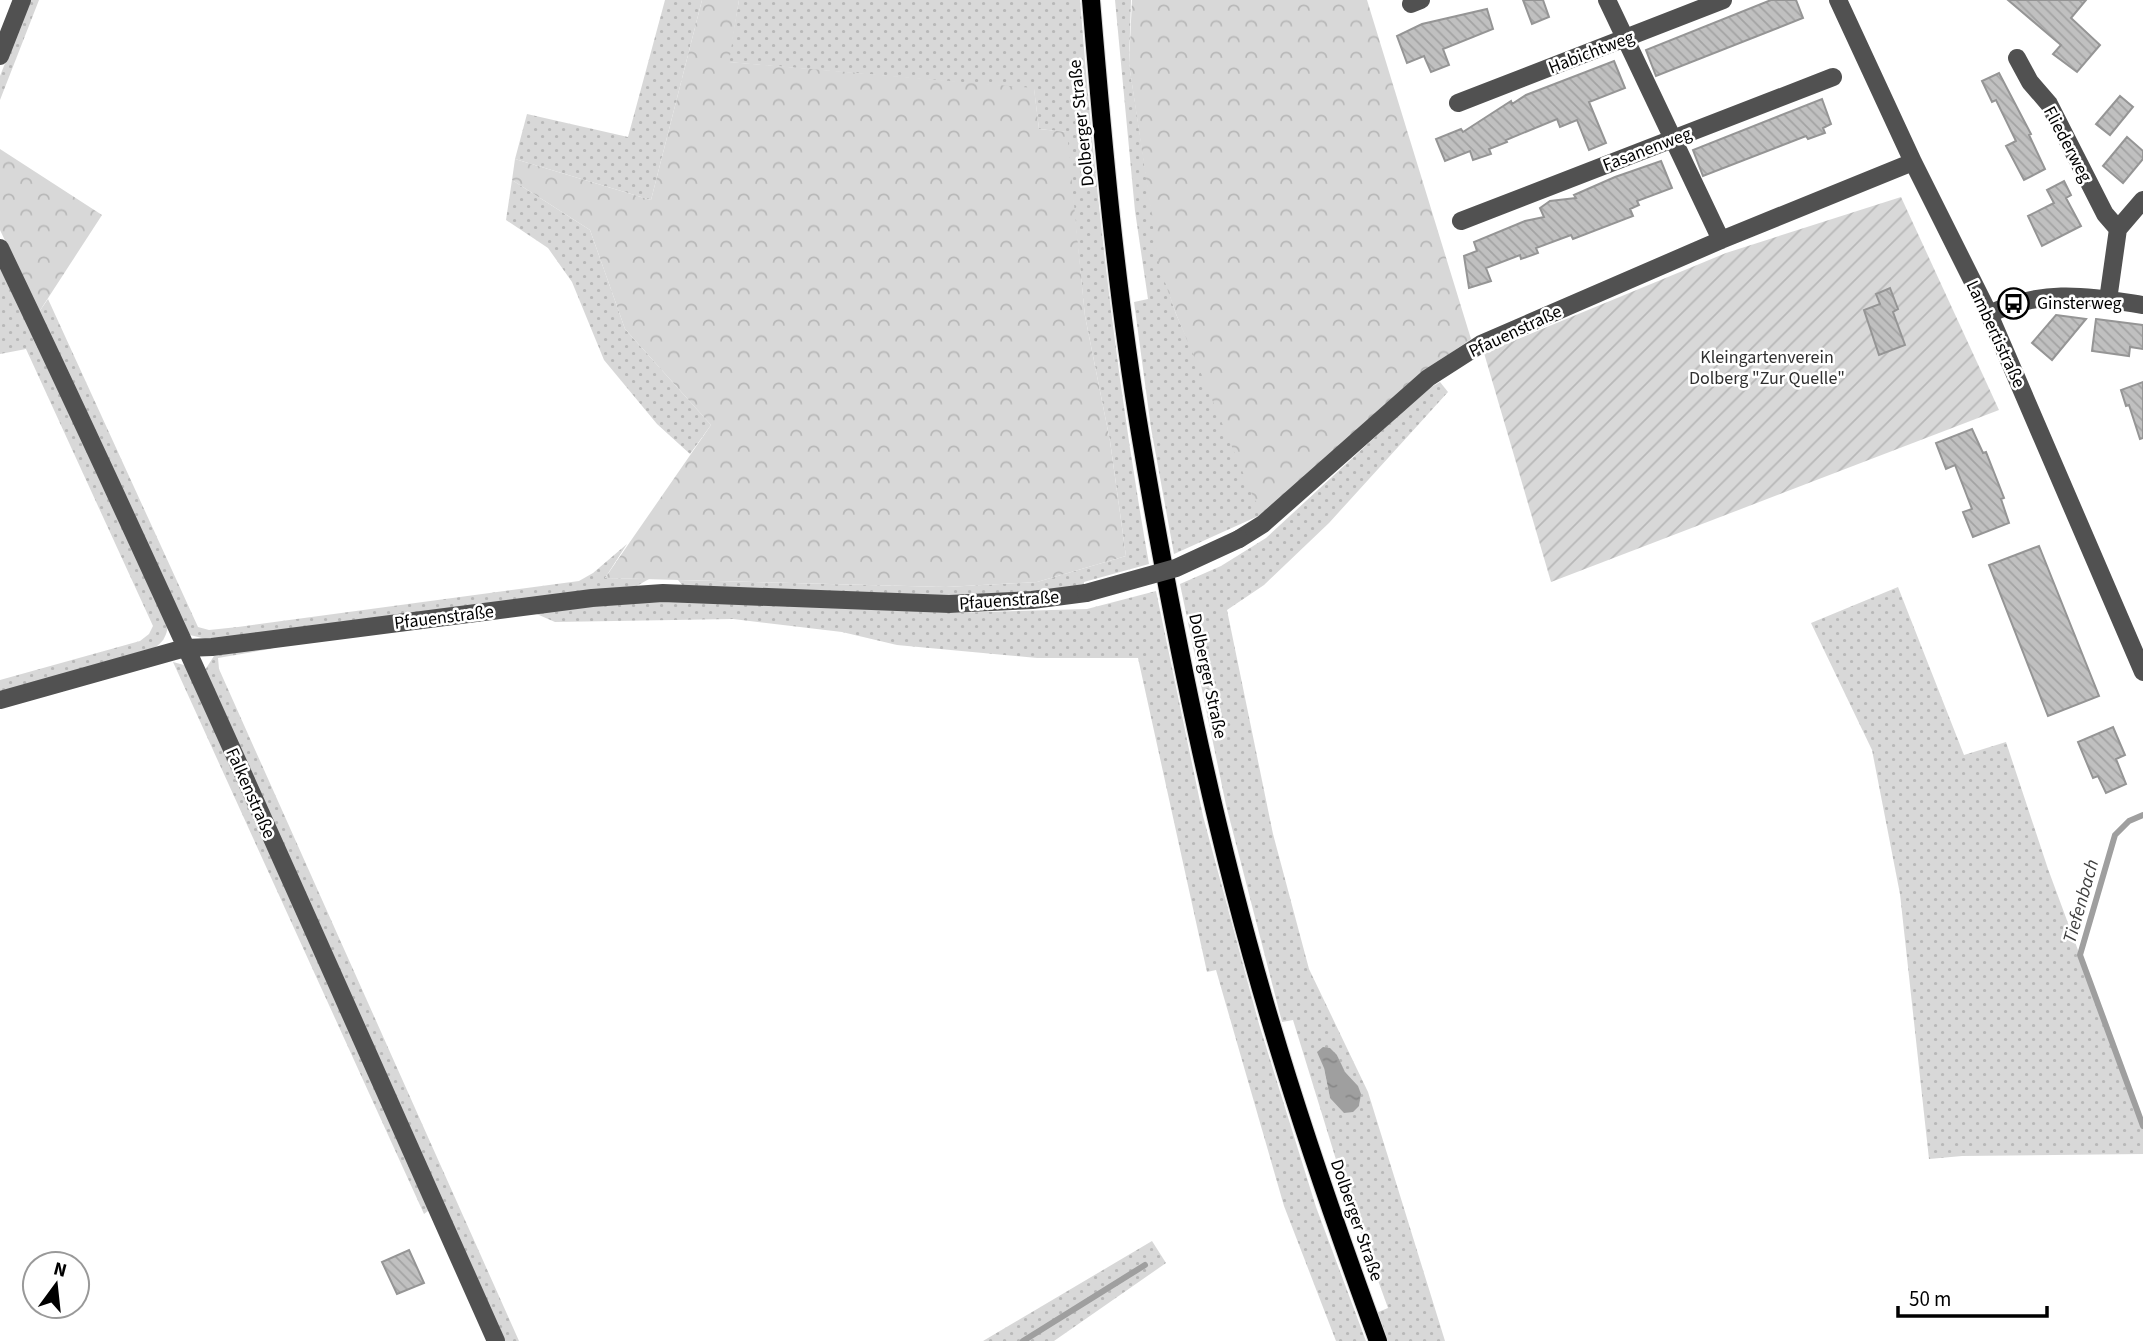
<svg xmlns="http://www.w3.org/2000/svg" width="2143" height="1341" font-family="'Source Sans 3',sans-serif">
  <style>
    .grass { fill: url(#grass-dots); fill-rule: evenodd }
    .forest { fill: url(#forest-crowns) }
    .garden { fill: url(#garden-furrows) }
    .water { fill: url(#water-ripples) }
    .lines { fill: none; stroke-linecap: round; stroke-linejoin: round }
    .stream { stroke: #9f9f9f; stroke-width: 6 }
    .building { fill: url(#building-back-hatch); stroke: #959595; stroke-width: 2 }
    .major-casing { stroke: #dbdbdb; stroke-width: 20 }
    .minor { stroke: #515151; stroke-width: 18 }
    .major { stroke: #000; stroke-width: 18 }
    .minor-bridge { stroke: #515151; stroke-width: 18 }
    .labels { text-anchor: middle; stroke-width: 5; stroke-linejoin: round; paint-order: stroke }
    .street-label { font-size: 18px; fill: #000; stroke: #fff }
    .poi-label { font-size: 18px; fill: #000; stroke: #fff; text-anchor: start }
    .park-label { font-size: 18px; fill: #2f2f2f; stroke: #fff }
    .water-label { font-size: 19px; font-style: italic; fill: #404040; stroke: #fff }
  </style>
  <defs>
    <pattern id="grass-dots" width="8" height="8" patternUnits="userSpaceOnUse" patternTransform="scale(1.75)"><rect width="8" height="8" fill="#d8d8d8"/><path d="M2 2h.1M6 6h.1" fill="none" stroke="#b8b8b8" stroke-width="1.8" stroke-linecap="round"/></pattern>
    <pattern id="forest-crowns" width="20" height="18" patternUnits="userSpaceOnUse" patternTransform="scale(1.75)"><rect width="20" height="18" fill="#d8d8d8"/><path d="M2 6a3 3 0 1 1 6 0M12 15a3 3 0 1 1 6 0" fill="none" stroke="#b8b8b8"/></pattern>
    <pattern id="garden-furrows" width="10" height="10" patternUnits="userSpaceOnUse" patternTransform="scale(1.75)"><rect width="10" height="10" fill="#d8d8d8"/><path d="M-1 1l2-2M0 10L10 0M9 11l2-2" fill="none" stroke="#b8b8b8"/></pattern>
    <pattern id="water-ripples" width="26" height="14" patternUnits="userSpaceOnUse" patternTransform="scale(1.75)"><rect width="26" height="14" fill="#9f9f9f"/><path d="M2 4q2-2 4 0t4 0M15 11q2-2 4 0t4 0" fill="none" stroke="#878787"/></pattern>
    <pattern id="building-back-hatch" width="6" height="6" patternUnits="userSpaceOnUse" patternTransform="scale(1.75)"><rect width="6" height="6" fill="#c0c0c0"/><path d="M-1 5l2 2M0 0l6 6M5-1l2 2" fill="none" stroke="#a3a3a3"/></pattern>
  </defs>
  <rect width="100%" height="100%" fill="#fff"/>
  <!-- grass -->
  <path class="grass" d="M 30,0 L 39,0 L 0,100 L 0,76 Z
    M 665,0 L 702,0 L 651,200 L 515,159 L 527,114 L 628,137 Z
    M 739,0 L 1080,0 C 1095,189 1116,378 1149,564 L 1084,582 L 1084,588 L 985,597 L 683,586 L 678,580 L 946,587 L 1037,582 L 1126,556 L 1110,441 L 1085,316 L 1066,132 L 1039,129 L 1034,89 L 728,62 Z
    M 1115,0 L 1131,0 L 1129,64 L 1160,265 L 1176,314 L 1265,513 L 1174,554 L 1151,428 L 1134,302 L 1148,299 L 1135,211 Z
    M 512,180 L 590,230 L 625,329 L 711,425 L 690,454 L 657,424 L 604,360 L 572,282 L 548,248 L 506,220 Z
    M 0,261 L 168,625 C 166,640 161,644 148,652 L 0,694 L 0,680 L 140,641 L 149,634 L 153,626 L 26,349 L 0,354 Z
    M 48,299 L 198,627 L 209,630 L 238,627 L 579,581 L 593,573 L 627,544 L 605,578 L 649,579 L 635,587 L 214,641 L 190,635 L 181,622 L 39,312 Z
    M 1440,382 L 1448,392 L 1329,523 L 1264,585 L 1227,610 L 1273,834 L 1309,969 L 1368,1092 L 1445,1341 L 1387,1341 L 1376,1313 L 1388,1308 L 1346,1192 L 1293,1020 L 1282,1022 L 1226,805 L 1180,584 L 1221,566 L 1266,538 L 1426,390 ZM 1337,1055 C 1340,1062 1343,1070 1347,1076 C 1357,1090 1362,1086 1359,1106 L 1330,1098 L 1324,1068 Z
    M 1898,587 L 1964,755 L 2006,742 L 2048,869 L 2143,1126 L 2143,1154 L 1962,1156 L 1929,1159 L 1900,894 L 1872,750 L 1811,623 Z
    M 1156,591 L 1203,816 L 1259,1024 L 1316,1207 L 1366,1341 L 1336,1341 L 1284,1206 L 1216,970 L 1207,972 L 1138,658 L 1037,658 L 897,645 L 842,632 L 733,619 L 555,622 L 532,612 L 624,603 L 670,602 L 746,602 L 950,613 L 1087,609 Z
    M 295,642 L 270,649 L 218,658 L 219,669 L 519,1341 L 503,1341 L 205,670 L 214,656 Z
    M 173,662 L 184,665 L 190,672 L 432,1208 L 424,1214 Z
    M 1152,1241 L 1166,1263 L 1054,1341 L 983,1341 Z"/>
  <!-- forest -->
  <path class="forest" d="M 702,0 L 739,0 L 729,62 L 1034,88 L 1039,129 L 1067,132 L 1085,316 L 1110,441 L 1126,556 L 1037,582 L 946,587 L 605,578 L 711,425 L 625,329 L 590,230 L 512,180 L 515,159 L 651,200 Z
    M 1132,0 L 1367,0 L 1471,339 L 1422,373 L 1265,513 L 1254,499 L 1176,314 L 1159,265 L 1129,64 Z
    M 0,149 L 102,215 L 39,312 L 0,230 Z"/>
  <!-- garden -->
  <path class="garden" d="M 1901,197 L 1999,410 L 1551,582 L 1484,353 L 1726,253 Z"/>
  <!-- water -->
  <path class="water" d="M 1323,1047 L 1330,1048 L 1337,1055 L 1345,1072 L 1358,1086 L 1361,1094 L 1359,1106 L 1353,1112 L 1344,1113 L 1330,1098 L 1324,1068 L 1317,1052 Z"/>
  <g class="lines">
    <!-- stream -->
    <path class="stream" d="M 2143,815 L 2129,821 L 2115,835 L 2080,955 L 2143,1126
      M 1023,1341 L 1145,1265"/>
  </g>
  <!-- building -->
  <path class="building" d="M 1523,0 L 1543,0 L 1549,17 L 1532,24 Z
    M 1771,0 L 1796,0 L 1803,18 L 1656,76 L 1646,50 Z
    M 2008,0 L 2086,0 L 2071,18 L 2100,45 L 2077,72 L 2053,54 L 2061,45 Z
    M 1487,9 L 1493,29 L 1443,49 L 1449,65 L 1431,72 L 1424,56 L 1407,63 L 1397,36 L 1422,24 Z
    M 1614,61 L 1625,88 L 1589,102 L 1606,143 L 1589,150 L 1577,120 L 1560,127 L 1557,119 L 1506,140 L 1507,142 L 1489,149 L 1491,154 L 1473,160 L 1470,151 L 1445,161 L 1436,139 L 1461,129 L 1463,132 L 1511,101 L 1512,104 L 1526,95 Z
    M 1999,73 L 2031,134 L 2029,135 L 2045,169 L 2024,180 L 2006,146 L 2016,141 L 1996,100 L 1992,102 L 1982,81 Z
    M 2120,96 L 2133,107 L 2110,135 L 2096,124 Z
    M 1822,99 L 1831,124 L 1823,128 L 1825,133 L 1808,139 L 1806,136 L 1703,176 L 1693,150 Z
    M 2127,137 L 2143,151 L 2143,159 L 2123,183 L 2103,166 Z
    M 1661,161 L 1672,188 L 1637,201 L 1639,205 L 1630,209 L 1633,216 L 1573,239 L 1571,235 L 1536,248 L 1538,253 L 1521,259 L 1520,255 L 1486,268 L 1491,281 L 1469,288 L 1464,256 L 1477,251 L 1474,242 L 1525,221 L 1544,217 L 1540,208 L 1550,201 L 1576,198 L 1574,195 L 1615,177 Z
    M 2064,181 L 2071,195 L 2066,198 L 2081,226 L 2042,246 L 2028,216 L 2054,203 L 2047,190 Z
    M 1890,288 L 1898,309 L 1893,312 L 1905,345 L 1879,355 L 1864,310 L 1880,304 L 1876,294 Z
    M 2056,315 L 2086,319 L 2052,360 L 2032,343 Z
    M 2096,319 L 2143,325 L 2143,349 L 2130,347 L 2129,356 L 2092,351 Z
    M 2143,382 L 2143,438 L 2140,439 L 2129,405 L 2126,406 L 2121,390 Z
    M 1972,429 L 1983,453 L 1986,452 L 2004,498 L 2001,499 L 2009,523 L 1973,537 L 1963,512 L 1972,509 L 1955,465 L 1946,469 L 1936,443 Z
    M 2039,546 L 2099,696 L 2048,716 L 1989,565 Z
    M 2113,727 L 2125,755 L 2116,759 L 2126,784 L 2106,793 L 2098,776 L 2093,778 L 2078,742 Z
    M 409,1250 L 424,1283 L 397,1294 L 382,1262 Z"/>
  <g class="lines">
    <defs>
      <path id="major" d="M 1091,0 C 1103,144 1116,290 1140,433 C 1173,630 1213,828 1270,1020 C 1302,1128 1339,1235 1378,1341"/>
    </defs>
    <!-- major casing -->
    <use href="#major" class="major-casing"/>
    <!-- minor -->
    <path class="minor" d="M 1607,0 L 1721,240
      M 1838,0 L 1913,162 L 1989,314 L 2143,672
      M 1411,4 L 1421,0
      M 0,56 L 22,0
      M 2017,58 L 2030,82 L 2049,104 L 2105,214 L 2118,229
      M 1458,103 L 1723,0
      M 1461,221 L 1833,77
      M 0,248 C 173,609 333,976 496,1341
      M 2108,300 L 2118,229 L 2143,200
      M 1989,314 C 2046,288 2084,296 2143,305
      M 1239,539 L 1263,524 L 1428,378 L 1481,344 L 1721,240 L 1913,162
      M 0,700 L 185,648 L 212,647 L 592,598 L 663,593 L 949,604 L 1032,600 L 1086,593"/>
    <!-- major -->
    <use href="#major" class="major"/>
    <!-- minor-bridge -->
    <path class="minor-bridge" d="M 1086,593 L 1176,568 L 1239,539"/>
  </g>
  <!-- icons -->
  <defs>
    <symbol id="bus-ring" viewBox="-11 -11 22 22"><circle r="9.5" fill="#fff" stroke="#000" stroke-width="1.5"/><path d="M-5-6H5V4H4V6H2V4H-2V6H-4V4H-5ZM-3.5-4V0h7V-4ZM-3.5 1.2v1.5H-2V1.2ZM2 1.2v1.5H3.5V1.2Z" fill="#000"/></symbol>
  </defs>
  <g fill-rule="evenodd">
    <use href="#bus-ring" x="1996" y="286" width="35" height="35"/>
  </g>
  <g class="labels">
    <!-- street labels -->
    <g class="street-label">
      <text transform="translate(1591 52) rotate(-21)" y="6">Habichtweg</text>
      <text transform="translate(1081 123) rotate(-96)" y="6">Dolberger Straße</text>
      <text transform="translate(2068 144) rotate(62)" y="6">Fliederweg</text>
      <text transform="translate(1647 149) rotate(-21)" y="6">Fasanenweg</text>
      <text transform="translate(1515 331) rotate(-25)" y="6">Pfauenstraße</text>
      <text transform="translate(1996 334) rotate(65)" y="6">Lambertistraße</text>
      <text transform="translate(1009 600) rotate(-4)" y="6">Pfauenstraße</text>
      <text transform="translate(444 617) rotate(-7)" y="6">Pfauenstraße</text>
      <text transform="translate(1208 676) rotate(78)" y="6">Dolberger Straße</text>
      <text transform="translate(251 793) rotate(66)" y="6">Falkenstraße</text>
      <text transform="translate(1357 1220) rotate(71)" y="6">Dolberger Straße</text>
    </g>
    <!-- poi labels -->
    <g class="poi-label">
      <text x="2037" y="309">Ginsterweg</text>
    </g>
    <!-- park labels -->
    <g class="park-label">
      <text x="1767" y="363">Kleingartenverein<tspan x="1767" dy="21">Dolberg "Zur Quelle"</tspan></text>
    </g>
    <!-- water labels -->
    <g class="water-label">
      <text transform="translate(2080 901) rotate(-74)" y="7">Tiefenbach</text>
    </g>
  </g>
  <!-- north arrow -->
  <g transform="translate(56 1285) rotate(15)"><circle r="33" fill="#ffffff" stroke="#999999" stroke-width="2"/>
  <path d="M0-5L12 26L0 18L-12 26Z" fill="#000000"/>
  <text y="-10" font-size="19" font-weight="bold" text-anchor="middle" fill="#000000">N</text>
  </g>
  <!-- scale -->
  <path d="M1898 1306v10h149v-10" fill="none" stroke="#000000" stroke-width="3.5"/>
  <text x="1909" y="1306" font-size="21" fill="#000000" stroke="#ffffff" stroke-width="5" paint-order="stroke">50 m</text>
</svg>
